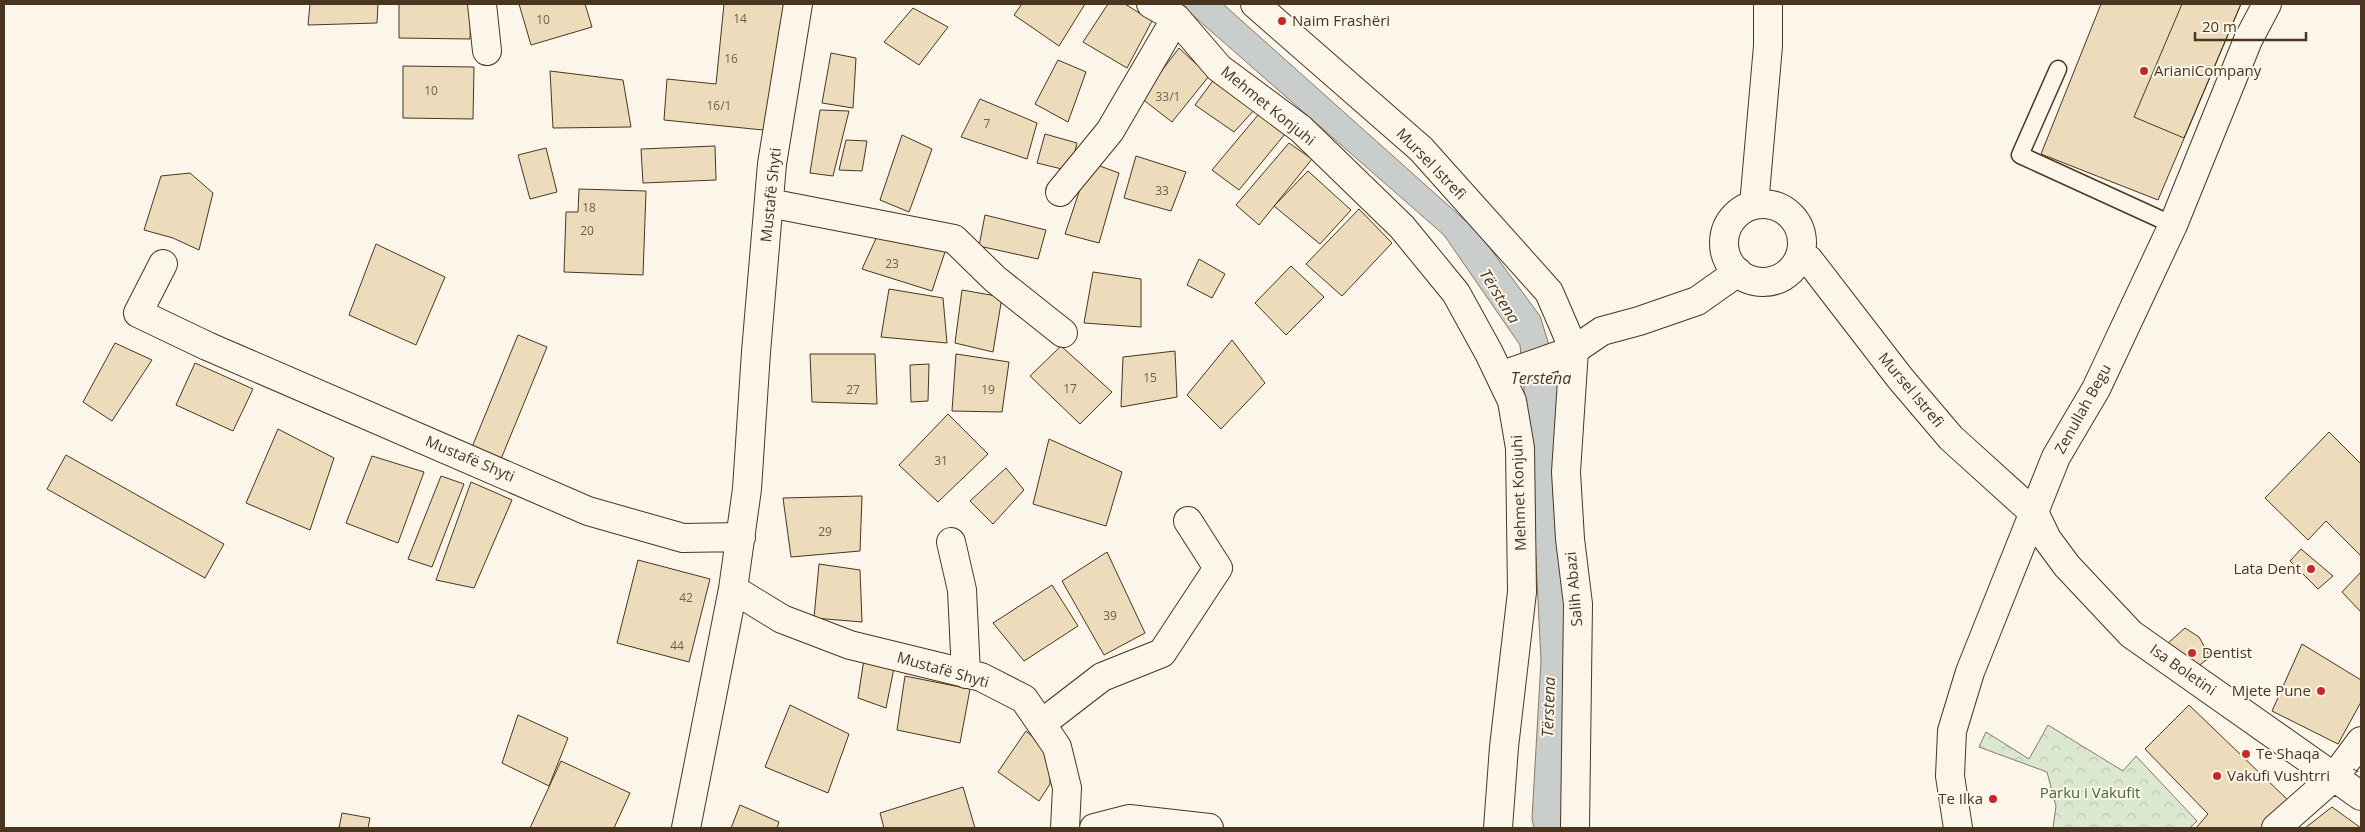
<svg xmlns="http://www.w3.org/2000/svg" width="2365" height="832" font-family="'Open Sans',sans-serif">
  <style>
    .forest { fill: url(#forest-crowns); stroke: #887966 }
    .water { fill: #c9cecd; stroke: #887966 }
    .building { fill: #ecdcbc; stroke: #4a3520 }
    .lines { fill: none; stroke-linecap: round; stroke-linejoin: round }
    .lane-casing { stroke: #4a3520; stroke-width: 19 }
    .street-casing { stroke: #4a3520; stroke-width: 30 }
    .secondary-casing { stroke: #4a3520; stroke-width: 30 }
    .lane { stroke: #fbf6e9; stroke-width: 16 }
    .street { stroke: #fbf6e9; stroke-width: 28 }
    .secondary { stroke: #fbf6e9; stroke-width: 28 }
    .fence { stroke: #4a3520; stroke-width: 1; stroke-dasharray: 6 2.5; stroke-linecap: butt }
    .poi-dot { fill: #c62828; stroke: #fbf6e9; stroke-width: 2 }
    .labels { text-anchor: middle; stroke-width: 4; stroke-linejoin: round; paint-order: stroke }
    .number-label { font-size: 12px; fill: #725f47 }
    .poi-label { font-size: 15px; fill: #4a3520; stroke: #fbf6e9; text-anchor: start }
    .street-label { font-size: 15px; fill: #4a3520; stroke: #fbf6e9 }
    .park-label { font-size: 15px; fill: #436837; stroke: #fbf6e9 }
    .water-label { font-size: 16px; font-style: italic; fill: #4a3520; stroke: #fbf6e9 }
  </style>
  <defs>
    <pattern id="forest-crowns" width="20" height="18" patternUnits="userSpaceOnUse" patternTransform="scale(1.25)"><rect width="20" height="18" fill="#dce7d0"/><path d="M2 6a3 3 0 1 1 6 0M12 15a3 3 0 1 1 6 0" fill="none" stroke="#bec7b2"/></pattern>
  </defs>
  <rect width="100%" height="100%" fill="#fbf6e9"/>
  <!-- forest -->
  <path class="forest" d="M 2048,725 L 2123,771 L 2136,756 L 2197,821 L 2190,828 L 2053,828 L 2056,806 L 2047,772 L 1979,747 L 1986,732 L 2029,759 Z"/>
  <!-- water -->
  <path class="water" d="M 1180,4 L 1223,4 L 1478,232 L 1540,316 L 1558,374 L 1558,462 L 1572,615 L 1562,828 L 1534,828 L 1532,819 L 1541,661 L 1532,478 L 1520,345 L 1444,235 Z"/>
  <!-- building -->
  <path class="building" d="M 310,4 L 378,4 L 377,23 L 308,25 Z
    M 399,4 L 471,4 L 470,39 L 399,38 Z
    M 519,4 L 585,4 L 592,27 L 531,45 Z
    M 724,4 L 786,4 L 773,131 L 664,120 L 667,79 L 716,84 Z
    M 1022,4 L 1085,4 L 1059,46 L 1014,15 Z
    M 1108,4 L 1125,4 L 1152,21 L 1127,68 L 1083,42 Z
    M 2101,4 L 2241,4 L 2158,200 L 2041,154 Z
    M 2182,4 L 2241,4 L 2184,138 L 2134,117 Z
    M 913,8 L 948,27 L 919,65 L 884,42 Z
    M 1179,48 L 1209,76 L 1172,122 L 1141,98 Z
    M 831,53 L 856,58 L 853,108 L 822,103 Z
    M 1058,60 L 1086,72 L 1068,122 L 1035,104 Z
    M 403,66 L 474,67 L 473,119 L 403,118 Z
    M 550,71 L 623,80 L 631,127 L 553,128 Z
    M 1215,78 L 1256,108 L 1234,132 L 1195,105 Z
    M 980,99 L 1037,123 L 1027,159 L 961,137 Z
    M 820,110 L 849,111 L 833,176 L 810,173 Z
    M 1258,115 L 1285,134 L 1239,190 L 1212,170 Z
    M 1045,134 L 1077,143 L 1070,171 L 1037,163 Z
    M 902,135 L 932,149 L 909,212 L 880,200 Z
    M 846,140 L 867,141 L 862,171 L 839,170 Z
    M 1289,143 L 1312,159 L 1259,225 L 1236,205 Z
    M 715,146 L 716,180 L 643,183 L 641,149 Z
    M 546,148 L 557,192 L 530,199 L 518,155 Z
    M 1136,156 L 1186,172 L 1171,211 L 1124,198 Z
    M 1089,162 L 1119,173 L 1099,243 L 1065,234 Z
    M 1308,171 L 1351,210 L 1320,244 L 1274,206 Z
    M 190,173 L 213,193 L 199,250 L 173,238 L 144,230 L 161,176 Z
    M 579,189 L 646,191 L 643,275 L 564,272 L 566,212 L 578,212 Z
    M 1359,209 L 1392,243 L 1342,296 L 1306,264 Z
    M 985,215 L 1046,230 L 1038,259 L 979,246 Z
    M 879,232 L 946,249 L 932,291 L 862,269 Z
    M 376,244 L 445,277 L 416,345 L 349,315 Z
    M 1199,259 L 1225,274 L 1212,298 L 1187,285 Z
    M 1291,266 L 1324,297 L 1286,335 L 1255,303 Z
    M 1093,272 L 1141,279 L 1141,327 L 1084,323 Z
    M 889,289 L 943,298 L 947,343 L 881,337 Z
    M 962,290 L 1002,297 L 993,352 L 955,343 Z
    M 518,335 L 547,347 L 501,459 L 472,447 Z
    M 1232,340 L 1265,383 L 1221,429 L 1187,395 Z
    M 115,343 L 152,360 L 112,421 L 83,402 Z
    M 1061,346 L 1112,392 L 1080,424 L 1030,376 Z
    M 1175,351 L 1177,397 L 1121,407 L 1123,357 Z
    M 810,354 L 875,354 L 877,404 L 812,402 Z
    M 956,354 L 1009,362 L 1002,412 L 952,411 Z
    M 195,363 L 253,389 L 233,431 L 176,405 Z
    M 929,364 L 928,401 L 911,402 L 910,365 Z
    M 948,414 L 988,454 L 938,502 L 899,465 Z
    M 278,429 L 334,458 L 310,530 L 246,503 Z
    M 2329,432 L 2361,464 L 2361,556 L 2326,521 L 2308,540 L 2265,498 Z
    M 1049,439 L 1122,472 L 1106,526 L 1033,504 Z
    M 66,455 L 224,544 L 205,578 L 47,489 Z
    M 372,456 L 424,472 L 398,543 L 346,523 Z
    M 1006,468 L 1024,490 L 993,524 L 970,501 Z
    M 441,476 L 464,484 L 432,567 L 408,559 Z
    M 471,482 L 512,500 L 474,588 L 436,580 Z
    M 862,496 L 860,551 L 791,557 L 783,498 Z
    M 2301,549 L 2333,576 L 2318,589 L 2290,561 Z
    M 1107,552 L 1145,633 L 1104,655 L 1062,581 Z
    M 638,560 L 710,579 L 689,662 L 617,643 Z
    M 819,564 L 860,570 L 862,622 L 814,618 Z
    M 2361,572 L 2361,612 L 2342,592 Z
    M 1052,585 L 1078,626 L 1024,661 L 993,623 Z
    M 2185,628 L 2199,637 L 2210,657 L 2192,671 L 2168,643 Z
    M 2302,644 L 2361,680 L 2361,702 L 2338,744 L 2272,711 Z
    M 864,659 L 894,668 L 886,708 L 858,698 Z
    M 905,676 L 970,689 L 960,743 L 897,730 Z
    M 790,705 L 849,734 L 828,793 L 765,767 Z
    M 2189,705 L 2291,803 L 2262,828 L 2196,828 L 2208,814 L 2145,749 Z
    M 518,715 L 568,738 L 549,786 L 502,763 Z
    M 1026,731 L 1050,752 L 1050,784 L 1039,801 L 998,772 Z
    M 561,761 L 630,793 L 614,828 L 530,828 Z
    M 963,787 L 975,828 L 884,828 L 880,813 Z
    M 740,805 L 779,822 L 777,828 L 731,828 Z
    M 2332,807 L 2361,828 L 2305,828 Z
    M 342,813 L 370,818 L 368,828 L 339,828 Z"/>
  <g class="lines">
    <defs>
      <path id="lane" d="M 2058,69 L 2020,155 L 2173,225"/>
      <path id="street" d="M 482,4 L 487,51
        M 1151,4 L 1176,18 L 1219,68 L 1301,129 L 1402,227 L 1456,293 L 1489,353 L 1512,401 L 1520,448 L 1522,592 L 1504,747 L 1498,828
        M 1255,4 L 1421,149 L 1549,292 L 1574,350 L 1566,472 L 1570,539 L 1578,604 L 1575,828
        M 1060,192 L 1110,131 L 1176,18
        M 769,203 L 954,239 L 995,279 L 1063,333
        M1724 243a39 39 0 1 1 78 0a39 39 0 1 1-78 0Z
        M 1754,205 L 1768,46 L 1768,4
        M 1799,258 L 1809,260 L 1900,378 L 1951,438 L 2035,514 L 2047,539 L 2067,566 L 2131,634 L 2361,796
        M 163,264 L 138,313 L 207,346 L 588,511 L 683,538 L 741,537
        M 1500,376 L 1574,350 L 1602,331 L 1639,321 L 1697,301 L 1738,272
        M 951,542 L 962,590 L 966,674
        M 733,589 L 782,619 L 850,645 L 981,677 L 1024,699 L 1057,747 L 1067,788 L 1065,828
        M 1041,724 L 1102,677 L 1162,653 L 1218,568 L 1188,521
        M 686,828 L 733,589 L 747,489 L 756,352 L 772,164 L 798,4
        M 1094,828 L 1129,819 L 1209,828
        M 2276,828 L 2335,776 L 2361,741"/>
      <path id="secondary" d="M 1958,828 L 1950,776 L 1952,731 L 1970,672 L 2056,457 L 2096,389 L 2173,225 L 2248,40 L 2267,4"/>
    </defs>
    <!-- lane casing -->
    <use href="#lane" class="lane-casing"/>
    <!-- street casing -->
    <use href="#street" class="street-casing"/>
    <!-- secondary casing -->
    <use href="#secondary" class="secondary-casing"/>
    <!-- lane -->
    <use href="#lane" class="lane"/>
    <!-- street -->
    <use href="#street" class="street"/>
    <!-- secondary -->
    <use href="#secondary" class="secondary"/>
    <!-- fence -->
    <path class="fence" d="M 2353,769 L 2361,773"/>
  </g>
  <!-- markers -->
  <g class="poi-dot">
    <circle cx="1282" cy="21" r="5"/>
    <circle cx="2144" cy="71" r="5"/>
    <circle cx="2311" cy="569" r="5"/>
    <circle cx="2192" cy="653" r="5"/>
    <circle cx="2321" cy="691" r="5"/>
    <circle cx="2246" cy="754" r="5"/>
    <circle cx="2217" cy="776" r="5"/>
    <circle cx="1993" cy="799" r="5"/>
  </g>
  <g class="labels">
    <!-- number labels -->
    <g class="number-label">
      <text x="740" y="23">14</text>
      <text x="543" y="24">10</text>
      <text x="731" y="63">16</text>
      <text x="431" y="95">10</text>
      <text x="1168" y="101">33/1</text>
      <text x="719" y="110">16/1</text>
      <text x="987" y="128">7</text>
      <text x="1162" y="195">33</text>
      <text x="589" y="212">18</text>
      <text x="587" y="235">20</text>
      <text x="892" y="268">23</text>
      <text x="1150" y="382">15</text>
      <text x="1070" y="393">17</text>
      <text x="853" y="394">27</text>
      <text x="988" y="394">19</text>
      <text x="941" y="465">31</text>
      <text x="825" y="536">29</text>
      <text x="686" y="602">42</text>
      <text x="1110" y="620">39</text>
      <text x="677" y="650">44</text>
    </g>
    <!-- poi labels -->
    <g class="poi-label">
      <text x="1292" y="26">Naim Frashëri</text>
      <text x="2154" y="76">ArianiCompany</text>
      <text x="2301" y="574" text-anchor="end">Lata Dent</text>
      <text x="2202" y="658">Dentist</text>
      <text x="2311" y="696" text-anchor="end">Mjete Pune</text>
      <text x="2256" y="759">Te Shaqa</text>
      <text x="2227" y="781">Vakufi Vushtrri</text>
      <text x="1983" y="804" text-anchor="end">Te Ilka</text>
    </g>
    <!-- street labels -->
    <g class="street-label">
      <text transform="translate(1268 106) rotate(39)" y="5">Mehmet Konjuhi</text>
      <text transform="translate(1431 164) rotate(46)" y="5">Mursel Istrefi</text>
      <text transform="translate(771 195) rotate(-84)" y="5">Mustafë Shyti</text>
      <text transform="translate(1911 390) rotate(50)" y="5">Mursel Istrefi</text>
      <text transform="translate(2083 409) rotate(-61)" y="5">Zenullah Begu</text>
      <text transform="translate(470 459) rotate(23)" y="5">Mustafë Shyti</text>
      <text transform="translate(1519 493) rotate(-92)" y="5">Mehmet Konjuhi</text>
      <text transform="translate(1574 589) rotate(-95)" y="5">Salih Abazi</text>
      <text transform="translate(943 670) rotate(16)" y="5">Mustafë Shyti</text>
      <text transform="translate(2183 670) rotate(35)" y="5">Isa Boletini</text>
    </g>
    <!-- park labels -->
    <g class="park-label">
      <text x="2090" y="798">Parku i Vakufit</text>
    </g>
    <!-- water labels -->
    <g class="water-label">
      <text transform="translate(1500 296) rotate(58)" y="6">Tërstena</text>
      <text x="1541" y="384">Terstena</text>
      <text transform="translate(1548 707) rotate(-88)" y="6">Tërstena</text>
    </g>
  </g>
  <!-- border -->
  <rect width="2365" height="832" fill="none" stroke="#4a3520" stroke-width="10"/>
  <!-- scale -->
  <path d="M2195 32v8h111v-8" fill="none" stroke="#4a3520" stroke-width="2.5"/>
  <text x="2202" y="32" font-size="15" fill="#4a3520" stroke="#fbf6e9" stroke-width="4" paint-order="stroke">20 m</text>
</svg>
